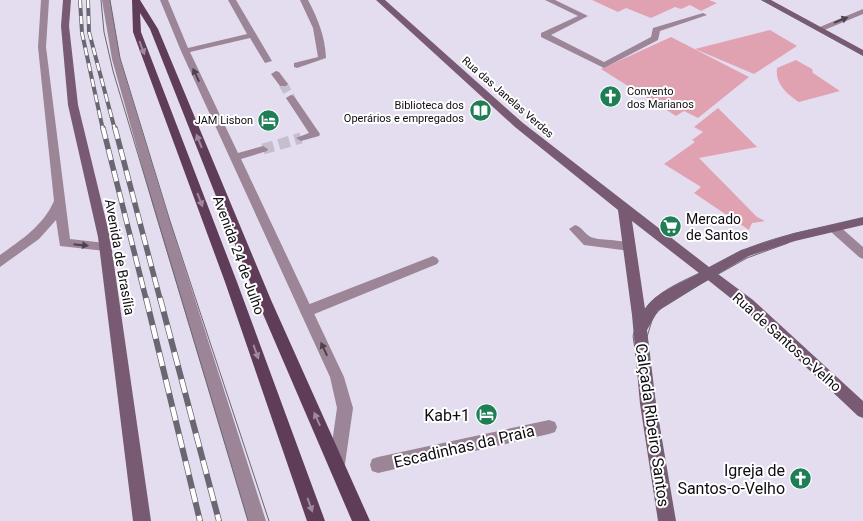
<svg xmlns="http://www.w3.org/2000/svg" width="863" height="521" font-family="Roboto,sans-serif">
  <style>
    .green { fill: #e0a2b1 }
    .lines { fill: none; stroke-linecap: round; stroke-linejoin: round }
    .street-tunnel-far1 { stroke: #c4bece; stroke-width: 9; stroke-dasharray: 9 4.5; stroke-linecap: butt }
    .street-tunnel { stroke: #c4bece; stroke-width: 11; stroke-dasharray: 11 5.5; stroke-linecap: butt }
    .lane { fill: #9b8596; fill-rule: evenodd }
    .street { fill: #9b8596; fill-rule: evenodd }
    .secondary { fill: #785a72; fill-rule: evenodd }
    .primary { fill: #5f3c58; fill-rule: evenodd }
    .tram { stroke: #6b6772; stroke-width: 1 }
    .rail-far2-casing { stroke: #6b6772; stroke-width: 4 }
    .rail-far1-casing { stroke: #6b6772; stroke-width: 5.5 }
    .rail-casing { stroke: #6b6772; stroke-width: 6 }
    .rail-far2 { stroke: #fff; stroke-width: 2.5; stroke-dasharray: 8; stroke-linecap: butt }
    .rail-far1 { stroke: #fff; stroke-width: 4; stroke-dasharray: 11; stroke-linecap: butt }
    .rail { stroke: #fff; stroke-width: 4.5; stroke-dasharray: 14; stroke-linecap: butt }
    .oneway { fill: #4e424d }
    .oneway2 { fill: #9f8a9b }
    .labels { text-anchor: middle; stroke-width: 4; stroke-linejoin: round; paint-order: stroke }
    .far-poi-label { font-size: 11px; fill: #0f0c12; stroke: #fff; text-anchor: end }
    .far-street-label { font-size: 11px; fill: #0f0c12; stroke: #fff }
    .poi-label { font-size: 14px; fill: #0f0c12; stroke: #fff; text-anchor: start }
    .street-label { font-size: 14px; fill: #0f0c12; stroke: #fff }
    .near-poi-label { font-size: 16px; fill: #0f0c12; stroke: #fff; text-anchor: end }
    .near-street-label { font-size: 16px; fill: #0f0c12; stroke: #fff }
  </style>
  <rect width="100%" height="100%" fill="#e4ddef"/>
  <!-- green -->
  <path class="green" d="M 592,0 L 709,0 L 717,3 L 701,11 L 690,5 L 681,9 L 675,7 L 651,18 L 626,8 L 618,12 Z
    M 770,30 L 797,46 L 754,74 L 695,49 Z
    M 671,37 L 749,77 L 698,118 L 684,111 L 676,116 L 601,69 Z
    M 796,60 L 812,69 L 813,73 L 840,91 L 799,102 C 787,94 775,84 777,68 Z
    M 718,108 L 757,147 L 699,158 L 757,217 L 765,221 L 752,223 L 749,230 L 694,193 L 701,187 L 664,164 L 695,142 L 692,140 L 703,132 L 694,127 Z"/>
  <g class="lines">
    <!-- street-tunnel-far1 -->
    <path class="street-tunnel-far1" d="M 283,84 L 291,98"/>
    <!-- street-tunnel -->
    <path class="street-tunnel" d="M 263,149 L 301,138"/>
    <!-- lane -->
    <path class="lane" d="M 41,0 L 49,0 L 46,47 L 70,239 L 105,243 L 111,247 L 105,251 L 60,246 L 56,220 L 39,239 L 0,267 L 0,255 C 21,240 43,226 54,201 L 38,47 Z
      M 102,0 L 110,0 L 120,59 L 165,206 L 266,521 L 248,521 L 153,206 L 112,59 Z
      M 545,0 L 555,0 L 588,16 L 551,35 L 604,62 L 651,37 L 653,28 L 703,13 L 707,15 L 660,31 L 658,40 L 604,68 L 541,37 L 541,33 L 578,16 Z
      M 575,225 C 583,227 586,237 594,238 C 604,241 631,239 636,247 L 630,251 L 584,245 L 569,229 Z
      M 433,256 L 437,258 L 439,261 L 437,264 L 312,315 L 307,316 L 302,315 L 300,311 L 302,307 Z"/>
    <!-- street -->
    <path class="street" d="M 160,0 L 168,0 L 188,48 L 247,34 L 228,0 L 236,0 L 272,61 L 265,63 L 250,38 L 190,52 L 238,153 L 263,146 L 268,149 L 267,151 L 241,159 L 344,377 L 353,408 L 345,464 L 343,470 L 337,472 L 331,470 L 329,464 L 337,408 L 330,377 L 181,51 Z
      M 300,0 L 308,0 C 318,19 325,36 326,58 L 297,68 L 294,67 L 294,63 L 318,57 L 313,28 Z
      M 863,9 L 863,14 L 822,31 L 815,29 Z
      M 276,71 L 279,72 L 288,84 L 286,86 L 280,86 L 271,74 Z
      M 291,95 L 294,96 L 320,134 L 319,136 L 301,141 L 296,138 L 309,133 L 286,98 Z
      M 834,224 L 838,225 L 863,247 L 863,259 L 859,257 L 830,231 L 828,228 Z
      M 549,420 L 555,422 L 557,427 L 555,432 L 549,434 L 378,473 L 372,471 L 370,465 L 372,459 L 378,457 Z"/>
    <!-- secondary -->
    <path class="secondary" d="M 63,0 L 71,0 L 69,26 L 78,105 L 110,237 L 151,521 L 133,521 L 98,237 L 68,105 L 61,26 Z
      M 376,0 L 385,0 L 523,123 L 709,267 L 741,250 L 794,233 L 863,217 L 863,225 L 795,241 L 749,256 L 718,274 L 753,300 L 863,401 L 863,418 L 858,416 L 743,308 L 708,280 L 658,311 L 647,330 L 656,404 L 676,521 L 658,521 L 640,404 L 632,315 L 618,210 L 515,127 ZM 632,221 L 699,273 C 682,283 655,292 645,309 Z
      M 761,0 L 771,0 L 863,50 L 863,56 Z"/>
    <!-- primary -->
    <path class="primary" d="M 132,0 L 140,0 L 158,29 L 271,300 L 370,521 L 352,521 L 257,300 L 150,29 L 140,13 L 141,32 L 237,282 L 325,521 L 307,521 L 225,282 L 133,32 Z"/>
    <!-- tram -->
    <path class="tram" d="M 101,0 L 104,32 L 113,71 L 248,521
      M 110,0 L 120,58 L 170,221 L 269,521
      M 762,0 L 863,55
      M 660,521 L 633,336 C 642,296 673,286 706,270 C 721,262 735,253 751,247 C 787,233 825,227 863,219
      M 674,521 L 652,383 L 647,337 L 653,317 L 665,304 L 747,258 L 788,243"/>
    <defs>
      <path id="rail-far2" d="M 80,0 L 82,33 L 103,130
        M 88,0 L 89,32 L 115,130"/>
      <path id="rail-far1" d="M 103,128 L 146,299
        M 115,128 L 160,299"/>
      <path id="rail" d="M 146,298 L 200,521
        M 160,298 L 219,521"/>
    </defs>
    <!-- rail-far2 casing -->
    <use href="#rail-far2" class="rail-far2-casing"/>
    <!-- rail-far1 casing -->
    <use href="#rail-far1" class="rail-far1-casing"/>
    <!-- rail casing -->
    <use href="#rail" class="rail-casing"/>
    <!-- rail-far2 -->
    <use href="#rail-far2" class="rail-far2"/>
    <!-- rail-far1 -->
    <use href="#rail-far1" class="rail-far1"/>
    <!-- rail -->
    <use href="#rail" class="rail"/>
  </g>
  <!-- one-way arrows -->
  <defs><path id="oneway-solid" d="M-6-.8H1V-3.2L6.5 0L1 3.2V.8H-6Z" transform="scale(1.25)"/></defs>
  <g class="oneway">
    <use href="#oneway-solid" transform="translate(841 20) rotate(-22)"/>
    <use href="#oneway-solid" transform="translate(196 75) rotate(-115)"/>
    <use href="#oneway-solid" transform="translate(81 245) rotate(6)"/>
    <use href="#oneway-solid" transform="translate(324 349) rotate(-115)"/>
  </g>
  <g class="oneway2">
    <use href="#oneway-solid" transform="translate(142 48) rotate(69)"/>
    <use href="#oneway-solid" transform="translate(199 141) rotate(-112)"/>
    <use href="#oneway-solid" transform="translate(200 200) rotate(69)"/>
    <use href="#oneway-solid" transform="translate(256 352) rotate(70)"/>
    <use href="#oneway-solid" transform="translate(317 419) rotate(-114)"/>
    <use href="#oneway-solid" transform="translate(310 505) rotate(70)"/>
  </g>
  <!-- icons -->
  <defs>
    <symbol id="church-disc" viewBox="-11 -11 22 22"><circle r="9.5" fill="#1f7e56" stroke="#fff"/><path d="M-1.2-6h2.4v3.5h3.3v2.4h-3.3V6h-2.4V-.1h-3.3v-2.4h3.3Z" fill="#fff"/></symbol>
    <symbol id="library-disc" viewBox="-11 -11 22 22"><circle r="9.5" fill="#1f7e56" stroke="#fff"/><path d="M-6-4Q-3-5.5-.7-3.5V5Q-3 3-6 4ZM6-4Q3-5.5 .7-3.5V5Q3 3 6 4Z" fill="#fff"/></symbol>
    <symbol id="hotel-disc" viewBox="-11 -11 22 22"><circle r="9.5" fill="#1f7e56" stroke="#fff"/><path d="M-6-4.5h1.5V1H6V5H4.5V3h-9V5H-6ZM-4 0a1.8 1.8 0 1 1 3.6 0ZM.5 0V-2.5h3Q6-2.5 6 0Z" fill="#fff"/></symbol>
    <symbol id="supermarket-disc" viewBox="-11 -11 22 22"><circle r="9.5" fill="#1f7e56" stroke="#fff"/><path d="M-6-5.5h2.5l.6 2H6L4.5 2H-2.5L-4.4-4H-6ZM-1.5 3.2a1.3 1.3 0 1 0 .1 0ZM3 3.2a1.3 1.3 0 1 0 .1 0Z" fill="#fff"/></symbol>
  </defs>
  <g fill-rule="evenodd">
    <use href="#church-disc" x="598" y="84" width="25" height="25"/>
    <use href="#library-disc" x="468" y="98" width="25" height="25"/>
    <use href="#hotel-disc" x="256" y="108" width="25" height="25"/>
    <use href="#supermarket-disc" x="658" y="214" width="25" height="25"/>
    <use href="#hotel-disc" x="474" y="402" width="25" height="25"/>
    <use href="#church-disc" x="788" y="466" width="25" height="25"/>
  </g>
  <g class="labels">
    <!-- far-poi labels -->
    <g class="far-poi-label">
      <text x="627" y="95" text-anchor="start">Convento<tspan x="627" dy="13">dos Marianos</tspan></text>
      <text x="464" y="109">Biblioteca dos<tspan x="464" dy="13">Operários e empregados</tspan></text>
      <text x="253" y="124">JAM Lisbon</text>
    </g>
    <!-- far-street labels -->
    <g class="far-street-label">
      <text transform="translate(508 97) rotate(41)" y="4">Rua das Janelas Verdes</text>
    </g>
    <!-- poi labels -->
    <g class="poi-label">
      <text x="686" y="224">Mercado<tspan x="686" dy="16">de Santos</tspan></text>
    </g>
    <!-- street labels -->
    <g class="street-label">
      <text transform="translate(239 255) rotate(70)" y="5">Avenida 24 de Julho</text>
      <text transform="translate(120 257) rotate(80)" y="5">Avenida de Brasília</text>
      <text transform="translate(787 342) rotate(42)" y="5">Rua de Santos-o-Velho</text>
    </g>
    <!-- near-poi labels -->
    <g class="near-poi-label">
      <text x="470" y="421">Kab+1</text>
      <text x="785" y="476">Igreja de<tspan x="785" dy="18">Santos-o-Velho</tspan></text>
    </g>
    <!-- near-street labels -->
    <g class="near-street-label">
      <text transform="translate(653 425) rotate(82)" y="6">Calçada Ribeiro Santos</text>
      <text transform="translate(464 446) rotate(-13)" y="6">Escadinhas da Praia</text>
    </g>
  </g>
</svg>
